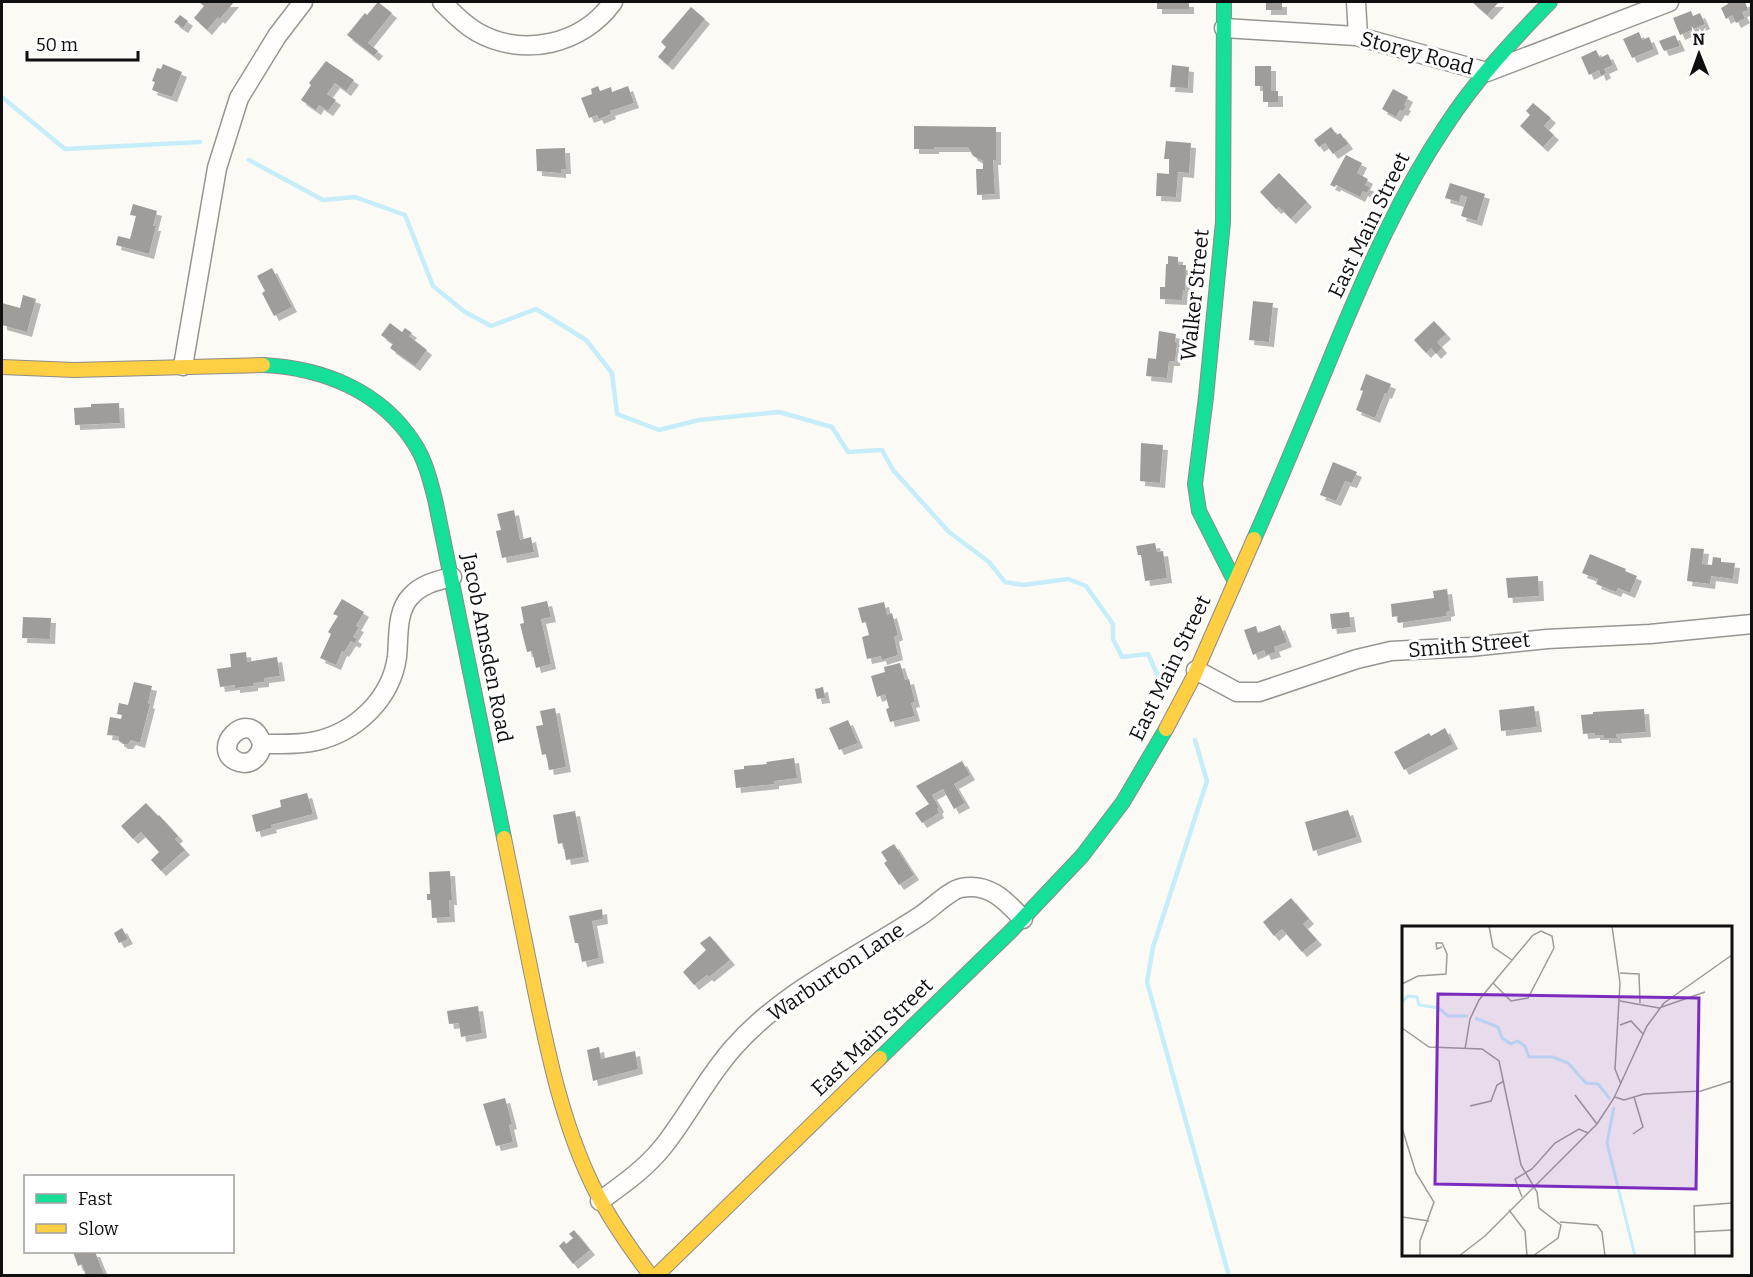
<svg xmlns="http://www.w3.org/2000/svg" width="1753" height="1277" font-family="Bitter,serif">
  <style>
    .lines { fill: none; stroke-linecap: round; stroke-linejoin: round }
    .stream { stroke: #c6edfa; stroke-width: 4.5 }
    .building { fill: #a09c99; filter: url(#shadow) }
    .street-casing { stroke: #969592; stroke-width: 21 }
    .fast-casing { stroke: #8c8b89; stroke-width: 16 }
    .slow-casing { stroke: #8c8b89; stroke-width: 16 }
    .street { stroke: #fffefd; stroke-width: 18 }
    .fast { stroke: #16e098; stroke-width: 14 }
    .slow { stroke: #ffcf43; stroke-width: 14 }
    .labels { text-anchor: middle; stroke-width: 6; stroke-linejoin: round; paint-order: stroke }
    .street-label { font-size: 21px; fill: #0f0f0f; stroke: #fff }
    .inset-river { fill: none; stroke: #c6edfa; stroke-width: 3 }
    .inset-road { fill: none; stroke: #9d9c98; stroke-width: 1.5 }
    .view { fill: #7b2cbf; fill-opacity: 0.15; stroke: #7b2cbf; stroke-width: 3 }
    .inset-edge { fill: none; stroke: #0f0f0f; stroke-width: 3 }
  </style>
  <defs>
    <filter id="shadow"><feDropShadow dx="5" dy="5" stdDeviation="0" flood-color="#0004"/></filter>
  </defs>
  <rect width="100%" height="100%" fill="#fcfaf4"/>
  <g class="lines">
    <!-- stream -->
    <path class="stream" d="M 2,98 L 3,98 L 65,149 L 200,142
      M 249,160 L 323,200 L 355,197 L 405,215 L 433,286 L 465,312 L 491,326 L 536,309 L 586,340 L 612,373 L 617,414 L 659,430 L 699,420 L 779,412 L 832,427 L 848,452 L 882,450 L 893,470 L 949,532 L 989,562 L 1005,582 L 1023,585 L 1068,579 L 1086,586 L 1113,624 L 1113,639 L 1122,657 L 1148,654 L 1162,685
      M 1195,740 L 1207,781 L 1153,947 L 1147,982 L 1229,1276"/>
  </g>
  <!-- building -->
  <path class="building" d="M 199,2 L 234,2 L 220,19 L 218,17 L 207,30 L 194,18 L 204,6 Z
    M 378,2 L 392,13 L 368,43 L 378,51 L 374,56 L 347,35 L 365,13 L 367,15 Z
    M 1157,2 L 1189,2 L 1189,9 L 1157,9 Z
    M 1266,2 L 1282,2 L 1282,10 L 1266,10 Z
    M 1472,2 L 1499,2 L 1487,15 Z
    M 1727,2 L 1745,2 L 1748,10 L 1742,12 L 1745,18 L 1736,23 L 1732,15 L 1726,19 L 1721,8 L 1728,4 Z
    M 691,7 L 705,19 L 668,65 L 658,57 L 666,47 L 661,42 Z
    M 1691,11 L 1693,16 L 1700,13 L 1705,24 L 1680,35 L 1673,18 Z
    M 180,15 L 188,21 L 183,28 L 174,22 Z
    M 1639,32 L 1642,40 L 1649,37 L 1654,49 L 1632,58 L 1623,39 Z
    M 1675,35 L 1680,46 L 1664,51 L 1659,41 Z
    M 1596,50 L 1600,58 L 1608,54 L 1613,65 L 1604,69 L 1606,73 L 1601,76 L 1599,70 L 1589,75 L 1581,57 Z
    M 326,61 L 354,80 L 346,91 L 335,83 L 327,94 L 336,100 L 328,111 L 319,105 L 316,110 L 301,100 L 311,85 L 309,83 Z
    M 163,64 L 182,72 L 172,97 L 152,90 L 155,82 L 152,81 L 157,68 L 161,69 Z
    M 1172,65 L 1189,67 L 1188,88 L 1170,87 Z
    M 1255,66 L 1271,66 L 1271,91 L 1278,91 L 1278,102 L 1263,102 L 1263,86 L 1255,86 Z
    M 598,86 L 600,91 L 611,87 L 612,92 L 628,86 L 634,103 L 610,111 L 611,114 L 599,119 L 597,115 L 589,118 L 581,98 L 592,94 L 591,89 Z
    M 1393,89 L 1408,97 L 1404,105 L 1406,106 L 1403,111 L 1400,110 L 1396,117 L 1382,109 Z
    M 1533,103 L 1551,118 L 1544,126 L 1554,135 L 1543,147 L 1520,126 L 1530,115 L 1526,111 Z
    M 914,126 L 996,127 L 996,160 L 993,160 L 995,194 L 977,195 L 976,169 L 983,169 L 983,161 L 973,156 L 968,147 L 934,147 L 934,149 L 914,149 Z
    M 1331,127 L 1337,135 L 1340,133 L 1348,144 L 1333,154 L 1325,143 L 1319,147 L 1314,140 Z
    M 1166,141 L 1191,143 L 1189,173 L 1178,172 L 1176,197 L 1156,196 L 1157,173 L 1169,174 L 1169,159 L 1164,159 Z
    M 565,148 L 566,169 L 561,169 L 561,173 L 537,171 L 536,149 Z
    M 1346,155 L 1362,163 L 1357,173 L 1368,179 L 1365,185 L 1370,187 L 1367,193 L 1363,191 L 1360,197 L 1336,185 L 1335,187 L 1330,185 Z
    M 1279,173 L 1307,202 L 1291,219 L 1279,207 L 1276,209 L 1260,192 Z
    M 1450,183 L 1485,194 L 1477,221 L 1461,216 L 1467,197 L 1461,195 L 1459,202 L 1445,198 Z
    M 133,204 L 157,211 L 153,226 L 156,226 L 149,254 L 116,245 L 118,236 L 130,239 L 136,216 L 130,215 Z
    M 1168,256 L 1178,257 L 1178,265 L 1186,265 L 1185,291 L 1183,290 L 1182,300 L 1160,299 L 1160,287 L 1165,287 L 1166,264 L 1168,264 Z
    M 272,268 L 292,307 L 274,316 L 262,293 L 265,291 L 257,276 Z
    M 23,295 L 36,299 L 27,332 L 2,325 L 2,303 L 20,308 Z
    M 1253,301 L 1273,303 L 1269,342 L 1249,340 Z
    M 1434,321 L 1446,334 L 1437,342 L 1442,348 L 1436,354 L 1431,348 L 1426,353 L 1414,340 Z
    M 390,323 L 402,332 L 405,328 L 412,333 L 409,336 L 427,350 L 415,366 L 390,348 L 393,344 L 381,335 Z
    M 1159,331 L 1176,334 L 1175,342 L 1177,343 L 1175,361 L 1169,361 L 1167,378 L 1146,376 L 1148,358 L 1156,359 Z
    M 1366,374 L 1391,384 L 1387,394 L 1385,393 L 1375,418 L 1356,410 L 1363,391 L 1360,390 Z
    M 119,403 L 120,423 L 75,425 L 74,408 L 91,407 L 91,404 Z
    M 1141,443 L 1163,445 L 1160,483 L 1140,481 Z
    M 1333,462 L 1357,472 L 1352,483 L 1345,481 L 1336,501 L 1320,495 Z
    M 514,510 L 520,540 L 531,537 L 534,552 L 502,558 L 496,531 L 501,530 L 497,514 Z
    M 1155,543 L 1157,552 L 1163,551 L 1167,578 L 1145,581 L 1141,555 L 1138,555 L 1136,546 Z
    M 1691,548 L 1704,549 L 1702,564 L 1712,565 L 1713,557 L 1721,558 L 1721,562 L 1735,563 L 1733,579 L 1711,576 L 1710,584 L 1687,581 Z
    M 1590,554 L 1626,569 L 1625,571 L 1637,576 L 1630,593 L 1618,588 L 1616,592 L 1596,584 L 1598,579 L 1582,573 Z
    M 1538,576 L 1539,596 L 1508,598 L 1506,578 Z
    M 1447,589 L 1450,611 L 1446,612 L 1446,616 L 1398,623 L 1398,616 L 1392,617 L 1391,604 L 1434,598 L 1433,591 Z
    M 342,599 L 364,612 L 356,626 L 359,627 L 353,637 L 357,639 L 355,643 L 351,641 L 344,652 L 342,651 L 336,665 L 320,658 L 331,634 L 328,632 L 338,616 L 333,614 Z
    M 547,601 L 551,617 L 541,619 L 551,664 L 536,668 L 532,651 L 527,652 L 520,624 L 524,623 L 521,607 Z
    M 884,602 L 887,615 L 892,613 L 898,635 L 894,637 L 898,655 L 882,660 L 881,656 L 867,659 L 862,637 L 869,635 L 866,622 L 862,623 L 858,608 Z
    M 1349,612 L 1351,627 L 1332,629 L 1330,614 Z
    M 23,617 L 51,618 L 50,639 L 22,638 Z
    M 1280,625 L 1287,642 L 1274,647 L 1276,652 L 1266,655 L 1264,650 L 1253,655 L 1244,630 L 1256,626 L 1258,633 Z
    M 246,652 L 247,662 L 277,657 L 280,676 L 264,678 L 264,682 L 253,683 L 253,686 L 235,688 L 235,685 L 220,687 L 217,669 L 231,667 L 230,654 Z
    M 900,663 L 905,680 L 909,679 L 915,702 L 911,703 L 915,716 L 890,722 L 886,709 L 889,708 L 885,694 L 877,697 L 871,676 L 885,672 L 884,667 Z
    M 134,682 L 152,686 L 148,703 L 150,704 L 140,743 L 131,740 L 128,744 L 123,744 L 119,741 L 119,736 L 107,735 L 110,717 L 121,719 L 122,715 L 117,714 L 119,703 L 128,705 Z
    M 823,687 L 825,698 L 817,699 L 815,689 Z
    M 1534,706 L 1537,727 L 1501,731 L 1499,710 Z
    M 555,708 L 566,767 L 549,770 L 546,754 L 542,755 L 536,726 L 543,725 L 540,711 Z
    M 1644,709 L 1646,732 L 1616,734 L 1617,738 L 1604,738 L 1604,735 L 1595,735 L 1595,733 L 1583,734 L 1581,715 L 1593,714 L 1593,712 Z
    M 848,720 L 858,743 L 839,750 L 829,728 Z
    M 1445,728 L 1453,744 L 1404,770 L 1394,752 L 1429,733 L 1431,736 Z
    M 794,758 L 797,778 L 774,781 L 774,784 L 736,788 L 734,770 L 744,769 L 744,766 L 767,764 L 766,762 Z
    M 962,761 L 970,775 L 954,784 L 965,803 L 954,809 L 943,789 L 932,795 L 939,807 L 937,809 L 939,813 L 922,823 L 915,813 L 929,804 L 916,786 Z
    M 307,793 L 313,814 L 271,825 L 272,828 L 256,832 L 252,815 L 281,807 L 280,800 Z
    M 146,803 L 158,816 L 159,815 L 178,836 L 175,839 L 185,850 L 161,871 L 151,860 L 159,852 L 141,832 L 133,839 L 121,826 Z
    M 1348,810 L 1357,837 L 1313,851 L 1305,822 Z
    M 575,811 L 584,857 L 566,860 L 563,843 L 558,844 L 553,815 Z
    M 894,844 L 914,875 L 899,885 L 884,863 L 887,861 L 881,852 Z
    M 450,871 L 452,900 L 449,900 L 450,917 L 432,918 L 431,900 L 427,900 L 427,894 L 430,894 L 429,872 Z
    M 1291,898 L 1309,919 L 1303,924 L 1317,940 L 1302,952 L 1282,929 L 1274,936 L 1263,922 Z
    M 602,909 L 603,919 L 592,921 L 599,958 L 582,962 L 578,943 L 575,943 L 569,916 Z
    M 122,928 L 128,939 L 119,943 L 114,933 Z
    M 710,936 L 730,960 L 709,977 L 707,975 L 694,985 L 683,972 L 706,950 L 700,943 Z
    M 478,1006 L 482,1033 L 461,1037 L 459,1023 L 449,1024 L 447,1011 Z
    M 599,1047 L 601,1059 L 635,1051 L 638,1069 L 593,1081 L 587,1050 Z
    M 505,1098 L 512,1124 L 509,1125 L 513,1142 L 496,1146 L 483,1104 Z
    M 574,1230 L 590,1250 L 573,1264 L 559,1246 L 564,1241 L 566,1244 L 573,1238 L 569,1234 Z
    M 73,1252 L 95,1252 L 104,1274 L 86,1276 L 82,1264 L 78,1266 Z"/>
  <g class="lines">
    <defs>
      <path id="street" d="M 442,2 C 453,13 463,24 477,32 C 523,58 582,45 613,2
        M 1356,2 L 1358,36
        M 1224,28 L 1356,36 L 1487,72 L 1669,2
        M 183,366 L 217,168 L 239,98 L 277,36 L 303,2
        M 1196,670 L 1237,692 L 1259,692 L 1357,659 L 1391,651 L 1470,647 L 1547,639 L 1650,634 L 1752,624
        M 262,744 C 261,755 252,766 239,762 C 206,751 250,704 262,744 C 280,744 299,745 316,741 C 356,732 391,699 397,657 C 399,637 396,611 411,596 C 422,584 436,581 452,577
        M 600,1201 C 622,1185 645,1169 662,1148 C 688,1116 706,1078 734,1047 C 782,992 859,956 920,916 C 931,909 950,890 961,888 C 989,882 1006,901 1023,919"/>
      <path id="fast" d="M 1224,2 L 1223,222 L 1206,397 L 1195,484 L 1199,511 L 1235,582
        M 263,365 C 323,368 381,391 414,443 C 425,459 430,480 435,499 L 504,838
        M 1254,539 C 1283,474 1310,408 1337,342 C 1368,268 1400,194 1445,127 C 1474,82 1512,41 1550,2
        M 880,1058 L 1011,931 L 1082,856 L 1123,802 L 1166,729"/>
      <path id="slow" d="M 2,367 L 74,370 L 263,365
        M 1166,729 L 1194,676 L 1254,539
        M 504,838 C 514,887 524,937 534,986 C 548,1053 562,1122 592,1184 C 608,1217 629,1247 651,1276
        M 656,1276 L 880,1058"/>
    </defs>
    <!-- street casing -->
    <use href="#street" class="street-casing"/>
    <!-- fast casing -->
    <use href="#fast" class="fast-casing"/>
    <!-- slow casing -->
    <use href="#slow" class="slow-casing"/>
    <!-- street -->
    <use href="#street" class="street"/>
    <!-- fast -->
    <use href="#fast" class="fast"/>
    <!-- slow -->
    <use href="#slow" class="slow"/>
  </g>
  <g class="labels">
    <!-- street labels -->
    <g class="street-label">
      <text transform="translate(1417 53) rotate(15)" y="7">Storey Road</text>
      <text transform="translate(1369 225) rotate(-64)" y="7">East Main Street</text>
      <text transform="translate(1195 295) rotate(-84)" y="7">Walker Street</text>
      <text transform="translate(1469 645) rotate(-5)" y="7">Smith Street</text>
      <text transform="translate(487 648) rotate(79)" y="7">Jacob Amsden Road</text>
      <text transform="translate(1170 668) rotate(-64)" y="7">East Main Street</text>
      <text transform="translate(836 972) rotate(-34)" y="7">Warburton Lane</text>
      <text transform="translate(872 1037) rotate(-44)" y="7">East Main Street</text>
    </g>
  </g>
  <!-- overview -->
  <g transform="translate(1402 926)">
    <rect width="330" height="330" fill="#fcfaf4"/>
    <path class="inset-river" d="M 0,76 L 6,70 L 15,71 L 17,79 L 37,82 L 46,90 L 66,90M 73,92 L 96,101 L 100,112 L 109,118 L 115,115 L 123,120 L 127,131 L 151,131 L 166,137 L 184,157 L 196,158 L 208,173M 212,181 L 205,217 L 233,330"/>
    <path class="inset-road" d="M 87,0 L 91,21 L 110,34M 210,0 L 218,57 L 213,143 L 219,158M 218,47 L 237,48 L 238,77M 0,58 L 16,50 L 44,48 L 45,28 L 40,17 L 34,17 L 35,23 L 40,21M 218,75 L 257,82 L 303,66M 218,99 L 229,95 L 241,108M 0,102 L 27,121 L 80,123 L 97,135 L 119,239 L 135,266 L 137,282 L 159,299 L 156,312 L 131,330M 63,123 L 68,93 L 77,74 L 91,57 L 131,9 L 139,5 L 150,10 L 152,22 L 126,72 L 109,75 L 91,57M 173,169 L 195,198M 213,171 L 222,174 L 242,168 L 299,165 L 330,155M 73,179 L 68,180 L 89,175 L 95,159 L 102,155M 0,202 L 14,247 L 32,276 L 18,315 L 18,330M 231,208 L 241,201 L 232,171M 120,271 L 113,253 L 130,243 L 153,217 L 177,203 L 186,207M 107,284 L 123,305 L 125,330M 0,291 L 27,295M 158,296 L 195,299 L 200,306 L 203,330M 292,306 L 330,304M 57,330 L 83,310 L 195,198 L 212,172 L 245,100 L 262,77 L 330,29M 293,330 L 292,280 L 330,277"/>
    <path class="view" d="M 36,68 L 297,72 L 294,263 L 33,258 Z"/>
    <rect width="330" height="330" class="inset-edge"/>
  </g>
  <!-- border -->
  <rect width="1753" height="1277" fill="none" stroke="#0f0f0f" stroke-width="6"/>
  <!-- legend -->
  <rect x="24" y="1175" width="210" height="78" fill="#ffffff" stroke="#9f9f9f" stroke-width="1.5"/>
  <rect x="36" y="1194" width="30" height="9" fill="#16e098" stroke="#9f9f9f" stroke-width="1.5"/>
  <text x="78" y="1205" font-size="18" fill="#0f0f0f">Fast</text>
  <rect x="36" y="1224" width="30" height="9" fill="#ffcf43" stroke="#9f9f9f" stroke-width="1.5"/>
  <text x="78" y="1235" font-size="18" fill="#0f0f0f">Slow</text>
  <!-- north arrow -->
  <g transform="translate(1699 54) rotate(359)" stroke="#ffffff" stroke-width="4.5" paint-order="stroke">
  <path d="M0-4.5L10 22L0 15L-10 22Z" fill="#0f0f0f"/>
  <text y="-9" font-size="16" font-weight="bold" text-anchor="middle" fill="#0f0f0f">N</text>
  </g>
  <!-- scale -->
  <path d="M27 51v9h111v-9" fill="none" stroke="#0f0f0f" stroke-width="3"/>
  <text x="36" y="51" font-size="18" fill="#0f0f0f" stroke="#ffffff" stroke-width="4.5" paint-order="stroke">50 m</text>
</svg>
